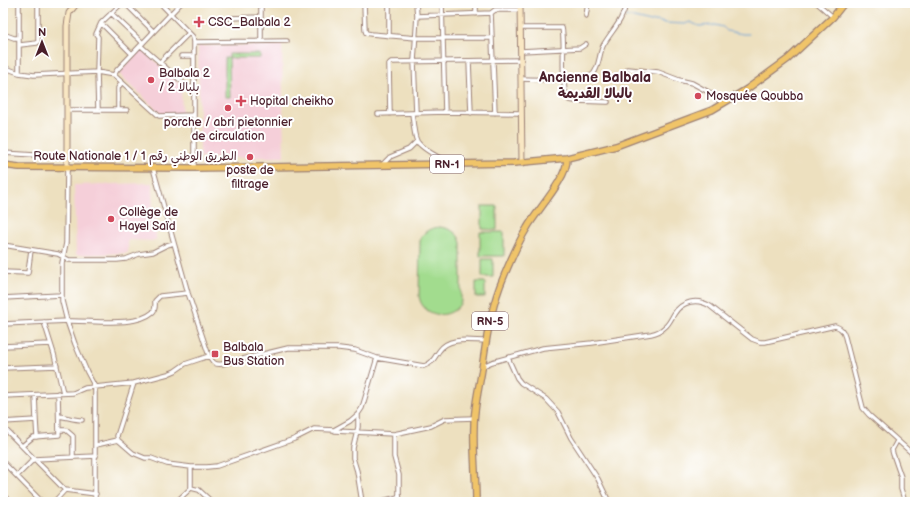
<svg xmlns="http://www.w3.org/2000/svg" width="918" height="505" font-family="'Balsamiq Sans','Playpen Sans Arabic',sans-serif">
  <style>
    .built { fill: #f5cfd9 }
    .green { fill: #a2dc8e; stroke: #767e5c }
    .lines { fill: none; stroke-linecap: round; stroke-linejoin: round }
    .stream { stroke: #69a1d8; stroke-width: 1 }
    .street-casing { stroke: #9c8075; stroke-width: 5.5 }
    .secondary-casing { stroke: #9c8075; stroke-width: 7 }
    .primary-casing { stroke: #9c8075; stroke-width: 8 }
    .street { stroke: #fff; stroke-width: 3.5 }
    .secondary { stroke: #f9e7c3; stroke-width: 5 }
    .primary { stroke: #f0c469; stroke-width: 5.5 }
    .poi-dot { fill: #d1495b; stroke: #fff; stroke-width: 1.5 }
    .labels { text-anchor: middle; stroke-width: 4; stroke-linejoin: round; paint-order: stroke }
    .shield { fill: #fff; stroke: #80626b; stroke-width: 1 }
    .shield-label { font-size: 11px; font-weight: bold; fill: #4a1f2b }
    .poi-label { font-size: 12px; fill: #4a1f2b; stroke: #fff; text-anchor: start }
    .street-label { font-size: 12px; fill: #4a1f2b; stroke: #fff }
    .quarter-label { font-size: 14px; font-weight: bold; fill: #4a1f2b; stroke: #fff }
  </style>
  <rect width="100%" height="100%" fill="#fff"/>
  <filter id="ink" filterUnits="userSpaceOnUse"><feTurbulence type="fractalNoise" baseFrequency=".025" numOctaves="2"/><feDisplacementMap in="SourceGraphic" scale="8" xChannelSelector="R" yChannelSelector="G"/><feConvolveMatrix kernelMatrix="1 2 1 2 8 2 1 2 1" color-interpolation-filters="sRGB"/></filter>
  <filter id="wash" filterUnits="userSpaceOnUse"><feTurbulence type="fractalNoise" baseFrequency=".012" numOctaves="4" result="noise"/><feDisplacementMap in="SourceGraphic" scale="16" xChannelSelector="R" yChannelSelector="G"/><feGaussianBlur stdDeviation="0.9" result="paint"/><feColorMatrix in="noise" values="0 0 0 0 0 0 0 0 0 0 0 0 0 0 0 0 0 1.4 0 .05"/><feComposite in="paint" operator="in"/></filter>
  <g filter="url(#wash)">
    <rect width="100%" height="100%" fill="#ede0bf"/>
    <!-- built -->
    <path class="built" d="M 282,45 L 284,157 L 200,158 L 198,46 Z
      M 142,48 L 181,86 L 182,114 L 161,114 L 120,75 L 119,72 Z
      M 152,183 L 153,215 L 156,218 L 156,241 L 128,240 L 128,253 L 76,255 L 74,185 Z"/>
    <!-- green -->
    <path class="green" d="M 229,54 L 260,54 L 260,58 L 229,58 L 230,97 L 225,97 L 225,58 L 229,58 Z
      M 482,206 L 497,206 L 497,230 L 482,229 Z
      M 440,227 C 451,229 458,232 461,243 L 461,302 C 452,321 422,318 419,296 L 420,241 C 423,231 430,228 440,227 Z
      M 480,232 L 504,232 L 504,256 L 480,256 Z
      M 482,259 L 493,259 L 493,277 L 482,277 Z
      M 476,282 L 485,282 L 485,297 L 476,297 Z"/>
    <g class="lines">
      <!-- stream -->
      <path class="stream" d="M 625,16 L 651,22 L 656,21 L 665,23 L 685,24 L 690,22 L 699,26 L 715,25 L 723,27 L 727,31 L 743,34 L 749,34"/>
    </g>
  </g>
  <g filter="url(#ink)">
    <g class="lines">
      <defs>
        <path id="street" d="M 160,3 L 193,37 L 194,42 L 194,168
          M 181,3 L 117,70 L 114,75 L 159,116 L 193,115
          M 364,3 L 365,30 L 366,33 L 371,34 L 416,38 L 491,38
          M 389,3 L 389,36
          M 442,3 L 445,112
          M 476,3 L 476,14
          M 817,3 L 833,17
          M 111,13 L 143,43
          M 491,13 L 495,113
          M 417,16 L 491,13 L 495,10 L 520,10
          M 586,16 L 588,3
          M 230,18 L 260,17
          M 101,23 L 132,54
          M 520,28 L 562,28 C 566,45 559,86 569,100 L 575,101 L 608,102
          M 3,34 L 14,38 L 19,38
          M 261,41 L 261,3
          M 194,42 L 287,41
          M 20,45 L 37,43 L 38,42 L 38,3
          M 141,46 L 188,87 L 193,87
          M 521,51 L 580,48 L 586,44
          M 181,56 L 194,56
          M 469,61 L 471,113
          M 159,63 L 189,33
          M 3,67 L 19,73 L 34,75 L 97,72 L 114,75
          M 628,69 L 658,72 L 679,80 L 692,83 L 714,95 L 723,104
          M 19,73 L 19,3
          M 521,79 C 534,79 588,82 594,73 C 600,64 599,52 604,44 C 613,29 623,21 626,3
          M 98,109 L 97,72 L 98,37 L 96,34 L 101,23 L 121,4 L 127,5 L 153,31
          M 118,109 L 118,88 L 122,82
          M 67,110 L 127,110
          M 412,113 C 413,120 414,136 417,141 C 422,150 440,157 448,163
          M 416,113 L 414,61 L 417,16 L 416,3
          M 378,114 L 445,112 L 521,113
          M 390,114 L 389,64 L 391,62 L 521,60
          M 3,153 L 67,157
          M 382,165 L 390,157 L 409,149 L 417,141
          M 153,168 L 188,293 L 209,356 C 213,363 215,365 222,364 L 288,348 L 339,348 L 355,350 L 377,358 L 424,366 C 433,363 434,358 439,351 C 449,336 471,341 486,341
          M 67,169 L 66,243 L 62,263 L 62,301 L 67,321 L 75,344 L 87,372 L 95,387 L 95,502
          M 3,245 L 58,254 L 69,260 L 117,260 L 126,259 L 139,254 L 153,252 L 167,245 L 174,243
          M 3,272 L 28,273 L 31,250
          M 3,298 L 61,295
          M 44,322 L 54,354 L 63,393
          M 3,324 C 25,323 46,322 68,321 C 91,320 135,328 153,312 C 156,309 155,305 155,301 L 160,296 L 188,293
          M 3,346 L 50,344
          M 209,356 L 185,364 L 175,371 L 168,374 L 134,383 L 117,436 L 118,440 L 133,453 L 145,458 L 151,458 L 167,464 L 191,467 L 207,467 L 217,466 L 294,439 L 314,429 L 334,430 L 350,421 L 358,414 L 362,408 L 377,358
          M 508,358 L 517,378 L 521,383 L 546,399 L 558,412 L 571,438 L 598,479 L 609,502
          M 483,366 L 492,362 L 543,348 L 592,343 L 651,334 C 656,333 661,331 665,327 C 669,324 671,319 674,314 C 682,301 697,298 710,306 L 752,339 L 760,342 L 765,342 L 835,326 C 841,328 843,330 845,337 L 863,408 L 869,415 L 915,456
          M 3,368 L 57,366
          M 3,396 L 73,393 L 85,388 L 134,383
          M 358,414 L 358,427 L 353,448 L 353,458 L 357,471 L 362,502
          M 59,416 C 67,417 74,420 82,420
          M 36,420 L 37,437
          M 3,422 L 36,420 L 35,395
          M 3,427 L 65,490 L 96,494
          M 59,430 L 66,430 L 73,436 L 73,457
          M 335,431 L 394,434 L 431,426 L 445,419 L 474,418
          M 897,441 L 892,450 L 893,454 L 901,477 L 901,489 L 905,502
          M 96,445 L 118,440
          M 22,446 L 33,437 L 59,435 L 58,393
          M 3,462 L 42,502
          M 17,476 L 34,459 L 96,456
          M 191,488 L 199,490 L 212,502
          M 399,494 L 400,502
          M 3,495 L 10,502
          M 54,502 L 65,490
          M 176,502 L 191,488 L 191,467
          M 378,502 L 398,497 L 399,494 L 399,475 L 394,457 L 394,434"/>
        <path id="secondary" d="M 520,3 L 522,163
          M 67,169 L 67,26 L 69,13 L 77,3"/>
        <path id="primary" d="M 3,165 L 19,167 L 194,168 L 514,163 L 567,158 L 616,146 L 712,110 L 747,89 L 788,59 L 833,17 L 844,3
          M 476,502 C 476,477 473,451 474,426 C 474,407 479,388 482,369 C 486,341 490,313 500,286 C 508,266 516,246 527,228 C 537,210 568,178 567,158"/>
      </defs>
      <!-- street casing -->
      <use href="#street" class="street-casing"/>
      <!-- secondary casing -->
      <use href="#secondary" class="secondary-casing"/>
      <!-- primary casing -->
      <use href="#primary" class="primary-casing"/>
      <!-- street -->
      <use href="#street" class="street"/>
      <!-- secondary -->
      <use href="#secondary" class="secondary"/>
      <!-- primary -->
      <use href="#primary" class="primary"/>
    </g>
  </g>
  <!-- markers -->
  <g class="poi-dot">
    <path d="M197 16h4v4h4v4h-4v4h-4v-4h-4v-4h4z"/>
    <circle cx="151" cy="80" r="4"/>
    <circle cx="698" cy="96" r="4"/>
    <path d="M239 95h4v4h4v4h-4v4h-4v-4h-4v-4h4z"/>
    <circle cx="228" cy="108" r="4"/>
    <circle cx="250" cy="157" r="4"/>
    <circle cx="111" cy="219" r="4"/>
    <rect x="211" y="350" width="8" height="8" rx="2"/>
  </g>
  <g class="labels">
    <!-- shield labels -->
    <g class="shield">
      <rect x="430" y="155" width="34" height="18" rx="3"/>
      <rect x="472" y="312" width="36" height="18" rx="3"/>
    </g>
    <g class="shield-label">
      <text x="447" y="168">RN-1</text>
      <text x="490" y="325">RN-5</text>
    </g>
    <!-- poi labels -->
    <g class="poi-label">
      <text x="208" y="26">CSC_Balbala 2</text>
      <text x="159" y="77">Balbala 2<tspan x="159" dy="14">/ بلبالا 2</tspan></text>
      <text x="706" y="100">Mosquée Qoubba</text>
      <text x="250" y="105">Hopital cheikho</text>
      <text x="228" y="126" text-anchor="middle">porche / abri pietonnier<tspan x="228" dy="14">de circulation</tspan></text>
      <text x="250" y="174" text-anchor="middle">poste de<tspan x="250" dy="14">filtrage</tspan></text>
      <text x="119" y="216">Collège de<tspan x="119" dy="14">Hayel Saïd</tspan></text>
      <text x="223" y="351">Balbala<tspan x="223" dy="14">Bus Station</tspan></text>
    </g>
    <!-- street labels -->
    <g class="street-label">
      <text x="135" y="160">Route Nationale 1 / الطريق الوطني رقم 1</text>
    </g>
    <!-- quarter labels -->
    <g class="quarter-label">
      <text x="595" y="82">Ancienne Balbala<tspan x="595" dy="16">بالبالا القديمة</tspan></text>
    </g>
  </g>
  <!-- margin -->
  <rect width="918" height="505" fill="none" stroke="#fff" stroke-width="16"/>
  <!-- north arrow -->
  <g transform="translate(42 42)" stroke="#ffffff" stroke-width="3" paint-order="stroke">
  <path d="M0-3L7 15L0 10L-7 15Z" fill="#4a1f2b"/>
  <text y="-6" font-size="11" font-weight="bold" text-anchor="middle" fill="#4a1f2b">N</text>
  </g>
</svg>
